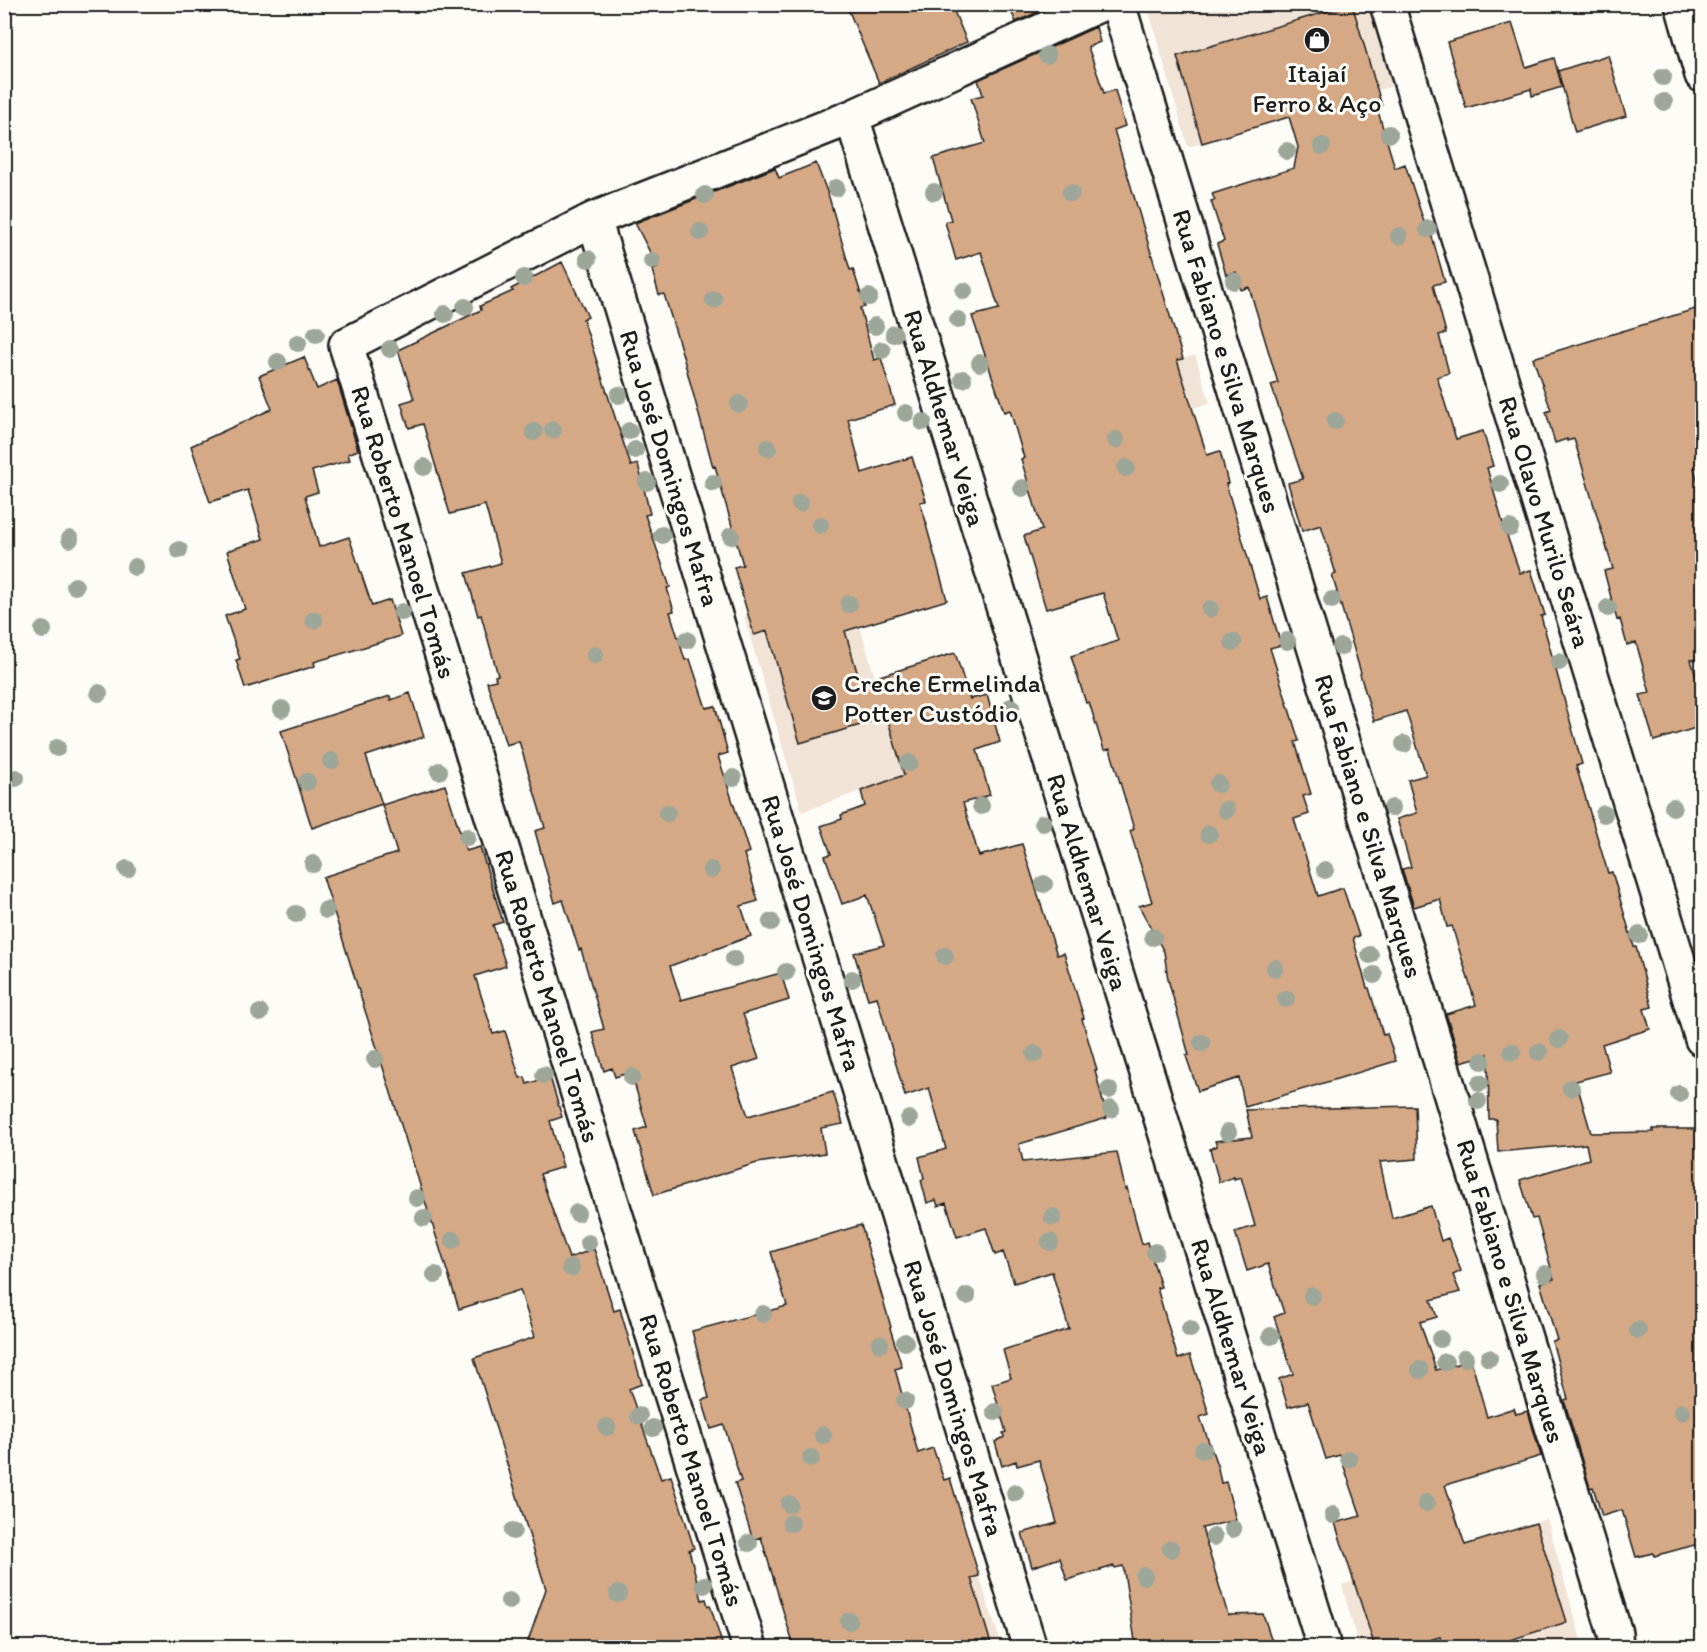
<svg xmlns="http://www.w3.org/2000/svg" width="1707" height="1652" font-family="Itim,sans-serif">
  <style>
    .built { fill: #f1e3d5 }
    .building { fill: #d5a986; stroke: #1c1c1c; stroke-width: 1.5 }
    .lines { fill: none; stroke-linecap: round; stroke-linejoin: round }
    .minor-casing { stroke: #1c1c1c; stroke-width: 38 }
    .minor { stroke: #fdfcf7; stroke-width: 33 }
    .tree { fill: #9ca699 }
    .labels { text-anchor: middle; stroke-width: 6; stroke-linejoin: round; paint-order: stroke }
    .poi-label { font-size: 26px; fill: #1c1c1c; stroke: #fdfcf7 }
    .street-label { font-size: 26px; fill: #1c1c1c; stroke: #fdfcf7 }
  </style>
  <rect width="100%" height="100%" fill="#fdfcf7"/>
  <filter id="ink" filterUnits="userSpaceOnUse"><feTurbulence type="fractalNoise" baseFrequency=".0167" numOctaves="2"/><feDisplacementMap in="SourceGraphic" scale="12" xChannelSelector="R" yChannelSelector="G"/><feConvolveMatrix kernelMatrix="1 2 1 2 8 2 1 2 1" color-interpolation-filters="sRGB"/></filter>
  <g filter="url(#ink)">
    <!-- built -->
    <path class="built" d="M 1147,5 L 1368,5 L 1392,86 L 1188,147 Z
      M 1195,355 L 1210,403 L 1108,433 L 1092,385 Z
      M 848,587 L 904,775 L 802,812 L 744,617 Z
      M 1547,1519 L 1583,1647 L 1359,1647 L 1342,1585 Z
      M 979,1576 L 1002,1647 L 927,1647 L 911,1595 Z"/>
    <!-- building -->
    <path class="building" d="M 846,4 L 951,4 L 967,42 L 879,83 Z
      M 1008,4 L 1055,4 L 1016,22 Z
      M 1352,4 L 1382,106 L 1377,108 L 1395,168 L 1405,164 L 1428,234 L 1431,233 L 1445,282 L 1433,285 L 1446,333 L 1439,335 L 1449,373 L 1437,377 L 1456,439 L 1483,431 L 1493,466 L 1487,468 L 1504,527 L 1520,573 L 1531,570 L 1545,615 L 1541,616 L 1582,764 L 1576,766 L 1608,873 L 1612,872 L 1634,947 L 1636,947 L 1652,1007 L 1644,1009 L 1650,1029 L 1602,1044 L 1610,1072 L 1576,1081 L 1591,1133 L 1653,1132 L 1653,1129 L 1702,1129 L 1702,1543 L 1654,1556 L 1653,1553 L 1636,1557 L 1622,1510 L 1602,1516 L 1593,1487 L 1590,1488 L 1564,1400 L 1568,1399 L 1552,1341 L 1557,1340 L 1540,1283 L 1554,1279 L 1537,1218 L 1532,1219 L 1520,1180 L 1589,1159 L 1586,1144 L 1498,1152 L 1496,1119 L 1489,1119 L 1488,1054 L 1461,1062 L 1446,1014 L 1476,1005 L 1452,926 L 1447,927 L 1440,899 L 1414,907 L 1402,869 L 1411,867 L 1397,819 L 1417,813 L 1408,780 L 1426,775 L 1406,711 L 1374,721 L 1360,674 L 1361,673 L 1332,575 L 1336,574 L 1321,525 L 1302,531 L 1288,483 L 1303,479 L 1271,385 L 1278,383 L 1249,287 L 1241,290 L 1236,272 L 1226,275 L 1217,244 L 1224,241 L 1211,201 L 1215,200 L 1212,194 L 1294,168 L 1298,147 L 1289,117 L 1202,143 L 1177,56 Z
      M 1512,23 L 1526,67 L 1554,58 L 1562,87 L 1532,96 L 1531,89 L 1466,108 L 1447,42 Z
      M 1096,27 L 1100,42 L 1088,47 L 1104,93 L 1115,90 L 1125,126 L 1114,130 L 1183,359 L 1177,360 L 1207,455 L 1220,451 L 1228,483 L 1226,484 L 1260,599 L 1267,597 L 1281,645 L 1270,648 L 1299,741 L 1295,742 L 1311,794 L 1303,796 L 1309,814 L 1294,819 L 1318,896 L 1343,888 L 1359,936 L 1353,938 L 1367,988 L 1369,988 L 1383,1035 L 1387,1034 L 1396,1061 L 1245,1107 L 1239,1078 L 1198,1091 L 1186,1056 L 1189,1055 L 1168,979 L 1164,952 L 1139,906 L 1152,902 L 1130,831 L 1134,829 L 1110,749 L 1104,750 L 1089,702 L 1086,703 L 1071,656 L 1118,641 L 1103,593 L 1046,609 L 1024,536 L 1042,530 L 1021,459 L 1024,458 L 1010,410 L 1004,412 L 972,316 L 999,309 L 981,252 L 956,260 L 945,222 L 951,220 L 933,158 L 985,143 L 971,98 L 983,95 L 978,80 Z
      M 1608,55 L 1626,116 L 1575,132 L 1558,71 Z
      M 816,163 L 829,197 L 850,270 L 853,269 L 865,307 L 860,308 L 874,360 L 881,358 L 895,405 L 848,419 L 862,473 L 912,457 L 926,501 L 920,502 L 927,525 L 926,525 L 947,600 L 845,631 L 860,682 L 955,653 L 970,699 L 987,695 L 1000,742 L 977,750 L 990,795 L 963,803 L 979,856 L 1022,844 L 1057,955 L 1064,953 L 1084,1018 L 1082,1019 L 1097,1070 L 1095,1070 L 1107,1118 L 1019,1144 L 1023,1162 L 1117,1152 L 1125,1189 L 1127,1188 L 1142,1244 L 1147,1242 L 1161,1287 L 1157,1288 L 1178,1359 L 1190,1355 L 1209,1414 L 1200,1417 L 1218,1468 L 1221,1483 L 1226,1482 L 1236,1520 L 1202,1528 L 1228,1615 L 1263,1614 L 1274,1647 L 1136,1647 L 1123,1566 L 1115,1568 L 1114,1566 L 1067,1580 L 1060,1558 L 1032,1567 L 1022,1533 L 1057,1523 L 1039,1460 L 1017,1466 L 1016,1461 L 1002,1466 L 995,1442 L 1004,1437 L 1003,1433 L 1006,1432 L 992,1384 L 1011,1378 L 1003,1350 L 1069,1329 L 1052,1272 L 1014,1283 L 1003,1252 L 995,1255 L 986,1228 L 957,1237 L 946,1203 L 938,1206 L 936,1200 L 927,1203 L 921,1180 L 924,1178 L 919,1157 L 946,1149 L 929,1088 L 905,1096 L 877,997 L 868,999 L 854,953 L 884,945 L 867,895 L 842,904 L 825,856 L 831,854 L 821,826 L 842,819 L 841,815 L 865,806 L 861,791 L 904,775 L 887,717 L 800,743 L 767,631 L 754,635 L 734,567 L 743,565 L 715,466 L 713,467 L 683,356 L 664,294 L 659,295 L 652,270 L 658,268 L 635,223 L 775,168 L 779,178 Z
      M 562,262 L 588,317 L 583,319 L 631,466 L 638,464 L 650,514 L 645,515 L 670,587 L 667,588 L 674,611 L 670,612 L 685,660 L 690,659 L 706,708 L 715,706 L 728,753 L 718,756 L 749,852 L 744,854 L 758,901 L 741,906 L 751,936 L 670,966 L 681,1000 L 781,973 L 789,1000 L 743,1014 L 759,1059 L 732,1068 L 748,1116 L 833,1092 L 843,1124 L 821,1128 L 825,1153 L 757,1163 L 654,1195 L 635,1131 L 647,1127 L 631,1072 L 615,1077 L 612,1068 L 604,1071 L 592,1032 L 604,1029 L 581,949 L 579,950 L 563,900 L 555,903 L 535,831 L 545,828 L 519,741 L 506,745 L 487,682 L 496,680 L 495,676 L 498,675 L 481,615 L 478,616 L 466,573 L 501,563 L 485,505 L 450,514 L 423,424 L 409,428 L 401,403 L 414,399 L 398,350 L 481,310 L 480,306 L 513,291 L 511,289 Z
      M 1702,307 L 1702,465 L 1694,468 L 1702,496 L 1702,659 L 1691,660 L 1702,697 L 1702,726 L 1654,741 L 1640,695 L 1650,693 L 1636,642 L 1627,645 L 1620,619 L 1617,620 L 1604,571 L 1613,569 L 1574,439 L 1567,441 L 1567,439 L 1555,443 L 1546,412 L 1551,410 L 1533,358 Z
      M 304,357 L 317,389 L 337,380 L 358,450 L 348,454 L 350,460 L 312,471 L 318,492 L 305,496 L 319,547 L 349,537 L 372,606 L 390,600 L 401,636 L 314,662 L 315,666 L 245,688 L 236,660 L 240,659 L 225,616 L 245,609 L 227,551 L 263,539 L 248,490 L 210,502 L 191,446 L 272,409 L 259,376 Z
      M 410,693 L 424,737 L 366,756 L 382,804 L 312,828 L 281,731 L 390,696 L 391,700 Z
      M 445,785 L 466,851 L 480,847 L 503,922 L 493,925 L 506,966 L 475,976 L 493,1034 L 505,1031 L 520,1078 L 525,1077 L 527,1084 L 550,1077 L 562,1117 L 550,1121 L 563,1167 L 540,1174 L 569,1258 L 594,1249 L 614,1311 L 620,1309 L 642,1384 L 629,1389 L 661,1479 L 671,1476 L 694,1548 L 689,1550 L 702,1600 L 706,1599 L 708,1606 L 710,1605 L 723,1647 L 526,1647 L 546,1589 L 474,1358 L 535,1337 L 520,1290 L 459,1309 L 323,877 L 397,853 L 382,805 Z
      M 1415,1106 L 1417,1159 L 1380,1162 L 1392,1218 L 1431,1206 L 1441,1241 L 1448,1238 L 1461,1271 L 1453,1275 L 1460,1292 L 1431,1300 L 1437,1317 L 1420,1322 L 1436,1370 L 1471,1360 L 1487,1417 L 1514,1408 L 1516,1414 L 1528,1411 L 1541,1456 L 1445,1485 L 1465,1545 L 1536,1523 L 1567,1622 L 1488,1647 L 1444,1647 L 1440,1637 L 1406,1647 L 1375,1647 L 1335,1523 L 1361,1516 L 1340,1455 L 1326,1459 L 1308,1402 L 1288,1407 L 1279,1379 L 1293,1374 L 1274,1317 L 1284,1313 L 1268,1264 L 1247,1271 L 1235,1232 L 1255,1226 L 1241,1177 L 1234,1179 L 1234,1177 L 1219,1182 L 1210,1149 L 1217,1146 L 1215,1141 L 1252,1137 L 1246,1110 Z
      M 861,1225 L 891,1327 L 890,1328 L 902,1367 L 895,1369 L 918,1453 L 933,1448 L 944,1480 L 950,1478 L 979,1576 L 971,1578 L 992,1647 L 794,1647 L 761,1537 L 753,1540 L 735,1483 L 741,1481 L 724,1425 L 711,1429 L 702,1400 L 709,1398 L 692,1331 L 787,1306 L 771,1252 Z"/>
    <g class="lines">
      <defs>
        <path id="minor" d="M 1118,4 L 1615,1633 L 1616,1648
          M 1387,4 L 1702,1039
          M 1682,4 L 1702,75
          M 852,117 L 1322,1640 L 1323,1648
          M 594,219 L 1030,1648
          M 750,1648 L 346,345 L 594,219 L 852,117 L 1101,4"/>
      </defs>
      <!-- minor casing -->
      <use href="#minor" class="minor-casing"/>
      <!-- minor -->
      <use href="#minor" class="minor"/>
    </g>
    <!-- trees -->
    <g class="tree">
      <circle cx="1047" cy="55" r="9"/>
      <circle cx="1663" cy="77" r="9"/>
      <circle cx="1664" cy="102" r="9"/>
      <circle cx="1389" cy="134" r="9"/>
      <circle cx="1322" cy="146" r="9"/>
      <circle cx="1287" cy="151" r="9"/>
      <circle cx="836" cy="188" r="9"/>
      <circle cx="934" cy="192" r="9"/>
      <circle cx="1071" cy="193" r="9"/>
      <circle cx="705" cy="195" r="9"/>
      <circle cx="1428" cy="229" r="9"/>
      <circle cx="700" cy="232" r="9"/>
      <circle cx="1399" cy="236" r="9"/>
      <circle cx="588" cy="259" r="9"/>
      <circle cx="652" cy="261" r="9"/>
      <circle cx="524" cy="278" r="9"/>
      <circle cx="1234" cy="281" r="9"/>
      <circle cx="964" cy="291" r="9"/>
      <circle cx="869" cy="297" r="9"/>
      <circle cx="714" cy="300" r="9"/>
      <circle cx="465" cy="307" r="9"/>
      <circle cx="445" cy="314" r="9"/>
      <circle cx="958" cy="320" r="9"/>
      <circle cx="875" cy="326" r="9"/>
      <circle cx="316" cy="334" r="9"/>
      <circle cx="894" cy="334" r="9"/>
      <circle cx="298" cy="343" r="9"/>
      <circle cx="390" cy="349" r="9"/>
      <circle cx="882" cy="350" r="9"/>
      <circle cx="278" cy="362" r="9"/>
      <circle cx="980" cy="363" r="9"/>
      <circle cx="963" cy="379" r="9"/>
      <circle cx="619" cy="395" r="9"/>
      <circle cx="739" cy="404" r="9"/>
      <circle cx="906" cy="413" r="9"/>
      <circle cx="1335" cy="421" r="9"/>
      <circle cx="923" cy="422" r="9"/>
      <circle cx="553" cy="430" r="9"/>
      <circle cx="629" cy="431" r="9"/>
      <circle cx="534" cy="432" r="9"/>
      <circle cx="1116" cy="440" r="9"/>
      <circle cx="768" cy="448" r="9"/>
      <circle cx="635" cy="450" r="9"/>
      <circle cx="424" cy="467" r="9"/>
      <circle cx="1126" cy="468" r="9"/>
      <circle cx="647" cy="482" r="9"/>
      <circle cx="713" cy="483" r="9"/>
      <circle cx="1500" cy="484" r="9"/>
      <circle cx="1022" cy="488" r="9"/>
      <circle cx="800" cy="503" r="9"/>
      <circle cx="820" cy="525" r="9"/>
      <circle cx="1510" cy="528" r="9"/>
      <circle cx="662" cy="535" r="9"/>
      <circle cx="731" cy="536" r="9"/>
      <circle cx="70" cy="539" r="9"/>
      <circle cx="179" cy="550" r="9"/>
      <circle cx="135" cy="567" r="9"/>
      <circle cx="75" cy="586" r="9"/>
      <circle cx="1332" cy="600" r="9"/>
      <circle cx="849" cy="604" r="9"/>
      <circle cx="1608" cy="608" r="9"/>
      <circle cx="1210" cy="609" r="9"/>
      <circle cx="402" cy="612" r="9"/>
      <circle cx="314" cy="620" r="9"/>
      <circle cx="43" cy="630" r="9"/>
      <circle cx="687" cy="640" r="9"/>
      <circle cx="1287" cy="641" r="9"/>
      <circle cx="1233" cy="642" r="9"/>
      <circle cx="1341" cy="647" r="9"/>
      <circle cx="595" cy="655" r="9"/>
      <circle cx="1559" cy="662" r="9"/>
      <circle cx="99" cy="693" r="9"/>
      <circle cx="1011" cy="707" r="9"/>
      <circle cx="282" cy="709" r="9"/>
      <circle cx="1404" cy="744" r="9"/>
      <circle cx="57" cy="748" r="9"/>
      <circle cx="331" cy="761" r="9"/>
      <circle cx="909" cy="763" r="9"/>
      <circle cx="439" cy="771" r="9"/>
      <circle cx="16" cy="778" r="9"/>
      <circle cx="733" cy="778" r="9"/>
      <circle cx="307" cy="782" r="9"/>
      <circle cx="1218" cy="784" r="9"/>
      <circle cx="981" cy="806" r="9"/>
      <circle cx="1673" cy="807" r="9"/>
      <circle cx="1392" cy="808" r="9"/>
      <circle cx="1226" cy="810" r="9"/>
      <circle cx="667" cy="813" r="9"/>
      <circle cx="1604" cy="814" r="9"/>
      <circle cx="1043" cy="823" r="9"/>
      <circle cx="1209" cy="834" r="9"/>
      <circle cx="467" cy="837" r="9"/>
      <circle cx="313" cy="864" r="9"/>
      <circle cx="127" cy="869" r="9"/>
      <circle cx="711" cy="870" r="9"/>
      <circle cx="1325" cy="870" r="9"/>
      <circle cx="1044" cy="884" r="9"/>
      <circle cx="326" cy="910" r="9"/>
      <circle cx="296" cy="914" r="9"/>
      <circle cx="771" cy="922" r="9"/>
      <circle cx="1639" cy="935" r="9"/>
      <circle cx="1153" cy="937" r="9"/>
      <circle cx="1370" cy="955" r="9"/>
      <circle cx="945" cy="956" r="9"/>
      <circle cx="734" cy="959" r="9"/>
      <circle cx="1275" cy="968" r="9"/>
      <circle cx="786" cy="972" r="9"/>
      <circle cx="1374" cy="975" r="9"/>
      <circle cx="852" cy="979" r="9"/>
      <circle cx="1286" cy="999" r="9"/>
      <circle cx="260" cy="1013" r="9"/>
      <circle cx="1559" cy="1039" r="9"/>
      <circle cx="1202" cy="1043" r="9"/>
      <circle cx="1512" cy="1052" r="9"/>
      <circle cx="1539" cy="1052" r="9"/>
      <circle cx="1035" cy="1054" r="9"/>
      <circle cx="375" cy="1059" r="9"/>
      <circle cx="1482" cy="1061" r="9"/>
      <circle cx="544" cy="1075" r="9"/>
      <circle cx="632" cy="1077" r="9"/>
      <circle cx="1480" cy="1083" r="9"/>
      <circle cx="1571" cy="1088" r="9"/>
      <circle cx="1109" cy="1090" r="9"/>
      <circle cx="1679" cy="1094" r="9"/>
      <circle cx="1478" cy="1101" r="9"/>
      <circle cx="1111" cy="1109" r="9"/>
      <circle cx="909" cy="1119" r="9"/>
      <circle cx="1228" cy="1132" r="9"/>
      <circle cx="417" cy="1198" r="9"/>
      <circle cx="577" cy="1213" r="9"/>
      <circle cx="1053" cy="1217" r="9"/>
      <circle cx="424" cy="1218" r="9"/>
      <circle cx="453" cy="1240" r="9"/>
      <circle cx="1050" cy="1242" r="9"/>
      <circle cx="588" cy="1243" r="9"/>
      <circle cx="1155" cy="1252" r="9"/>
      <circle cx="571" cy="1268" r="9"/>
      <circle cx="1545" cy="1274" r="9"/>
      <circle cx="435" cy="1275" r="9"/>
      <circle cx="967" cy="1296" r="9"/>
      <circle cx="1312" cy="1296" r="9"/>
      <circle cx="763" cy="1314" r="9"/>
      <circle cx="1190" cy="1329" r="9"/>
      <circle cx="1638" cy="1330" r="9"/>
      <circle cx="1271" cy="1336" r="9"/>
      <circle cx="1440" cy="1339" r="9"/>
      <circle cx="905" cy="1342" r="9"/>
      <circle cx="880" cy="1344" r="9"/>
      <circle cx="1465" cy="1358" r="9"/>
      <circle cx="1489" cy="1358" r="9"/>
      <circle cx="1445" cy="1362" r="9"/>
      <circle cx="1420" cy="1370" r="9"/>
      <circle cx="905" cy="1401" r="9"/>
      <circle cx="995" cy="1412" r="9"/>
      <circle cx="1682" cy="1412" r="9"/>
      <circle cx="639" cy="1416" r="9"/>
      <circle cx="607" cy="1427" r="9"/>
      <circle cx="653" cy="1428" r="9"/>
      <circle cx="823" cy="1435" r="9"/>
      <circle cx="1203" cy="1450" r="9"/>
      <circle cx="811" cy="1458" r="9"/>
      <circle cx="1349" cy="1459" r="9"/>
      <circle cx="1015" cy="1493" r="9"/>
      <circle cx="1426" cy="1503" r="9"/>
      <circle cx="789" cy="1504" r="9"/>
      <circle cx="1333" cy="1515" r="9"/>
      <circle cx="791" cy="1523" r="9"/>
      <circle cx="1233" cy="1529" r="9"/>
      <circle cx="513" cy="1531" r="9"/>
      <circle cx="1214" cy="1537" r="9"/>
      <circle cx="749" cy="1543" r="9"/>
      <circle cx="1171" cy="1549" r="9"/>
      <circle cx="1144" cy="1576" r="9"/>
      <circle cx="704" cy="1585" r="9"/>
      <circle cx="618" cy="1594" r="9"/>
      <circle cx="509" cy="1601" r="9"/>
      <circle cx="849" cy="1621" r="9"/>
    </g>
  </g>
  <!-- icons -->
  <defs>
    <symbol id="shop-disc" viewBox="-11 -11 22 22"><circle r="9.5" fill="#1c1c1c" stroke="#fdfcf7"/><path d="M-5-2.5h2.3a2.7 3.5 0 0 1 5.4 0H5L5.5 6h-11ZM-1.5-2.5h3a1.5 2.3 0 0 0-3 0Z" fill="#fff"/></symbol>
    <symbol id="school-disc" viewBox="-11 -11 22 22"><circle r="9.5" fill="#1c1c1c" stroke="#fdfcf7"/><path d="M0-5L7-2L0 1L-7-2ZM-4 1L0 2.5L4 1V4Q0 6-4 4Z" fill="#fff"/></symbol>
  </defs>
  <g fill-rule="evenodd">
    <use href="#shop-disc" x="1302" y="25" width="30" height="30"/>
    <use href="#school-disc" x="809" y="683" width="30" height="30"/>
  </g>
  <g class="labels">
    <!-- poi labels -->
    <g class="poi-label">
      <text x="1317" y="82">Itajaí<tspan x="1317" dy="30">Ferro &amp; Aço</tspan></text>
      <text x="844" y="692" text-anchor="start">Creche Ermelinda<tspan x="844" dy="30">Potter Custódio</tspan></text>
    </g>
    <!-- street labels -->
    <g class="street-label">
      <text transform="translate(1227 361) rotate(73)" y="9">Rua Fabiano e Silva Marques</text>
      <text transform="translate(945 418) rotate(73)" y="9">Rua Aldhemar Veiga</text>
      <text transform="translate(670 468) rotate(73)" y="9">Rua José Domingos Mafra</text>
      <text transform="translate(1545 522) rotate(73)" y="9">Rua Olavo Murilo Seára</text>
      <text transform="translate(404 532) rotate(73)" y="9">Rua Roberto Manoel Tomás</text>
      <text transform="translate(1369 826) rotate(73)" y="9">Rua Fabiano e Silva Marques</text>
      <text transform="translate(1088 882) rotate(73)" y="9">Rua Aldhemar Veiga</text>
      <text transform="translate(812 933) rotate(73)" y="9">Rua José Domingos Mafra</text>
      <text transform="translate(548 996) rotate(73)" y="9">Rua Roberto Manoel Tomás</text>
      <text transform="translate(1511 1291) rotate(73)" y="9">Rua Fabiano e Silva Marques</text>
      <text transform="translate(1232 1347) rotate(73)" y="9">Rua Aldhemar Veiga</text>
      <text transform="translate(954 1398) rotate(73)" y="9">Rua José Domingos Mafra</text>
      <text transform="translate(692 1460) rotate(73)" y="9">Rua Roberto Manoel Tomás</text>
    </g>
  </g>
  <!-- margin -->
  <rect width="1707" height="1652" fill="none" stroke="#fdfcf7" stroke-width="24"/>
  <rect x="12" y="12" width="1683" height="1628" fill="none" stroke="#1c1c1c" stroke-width="2" filter="url(#ink)"/>
</svg>
